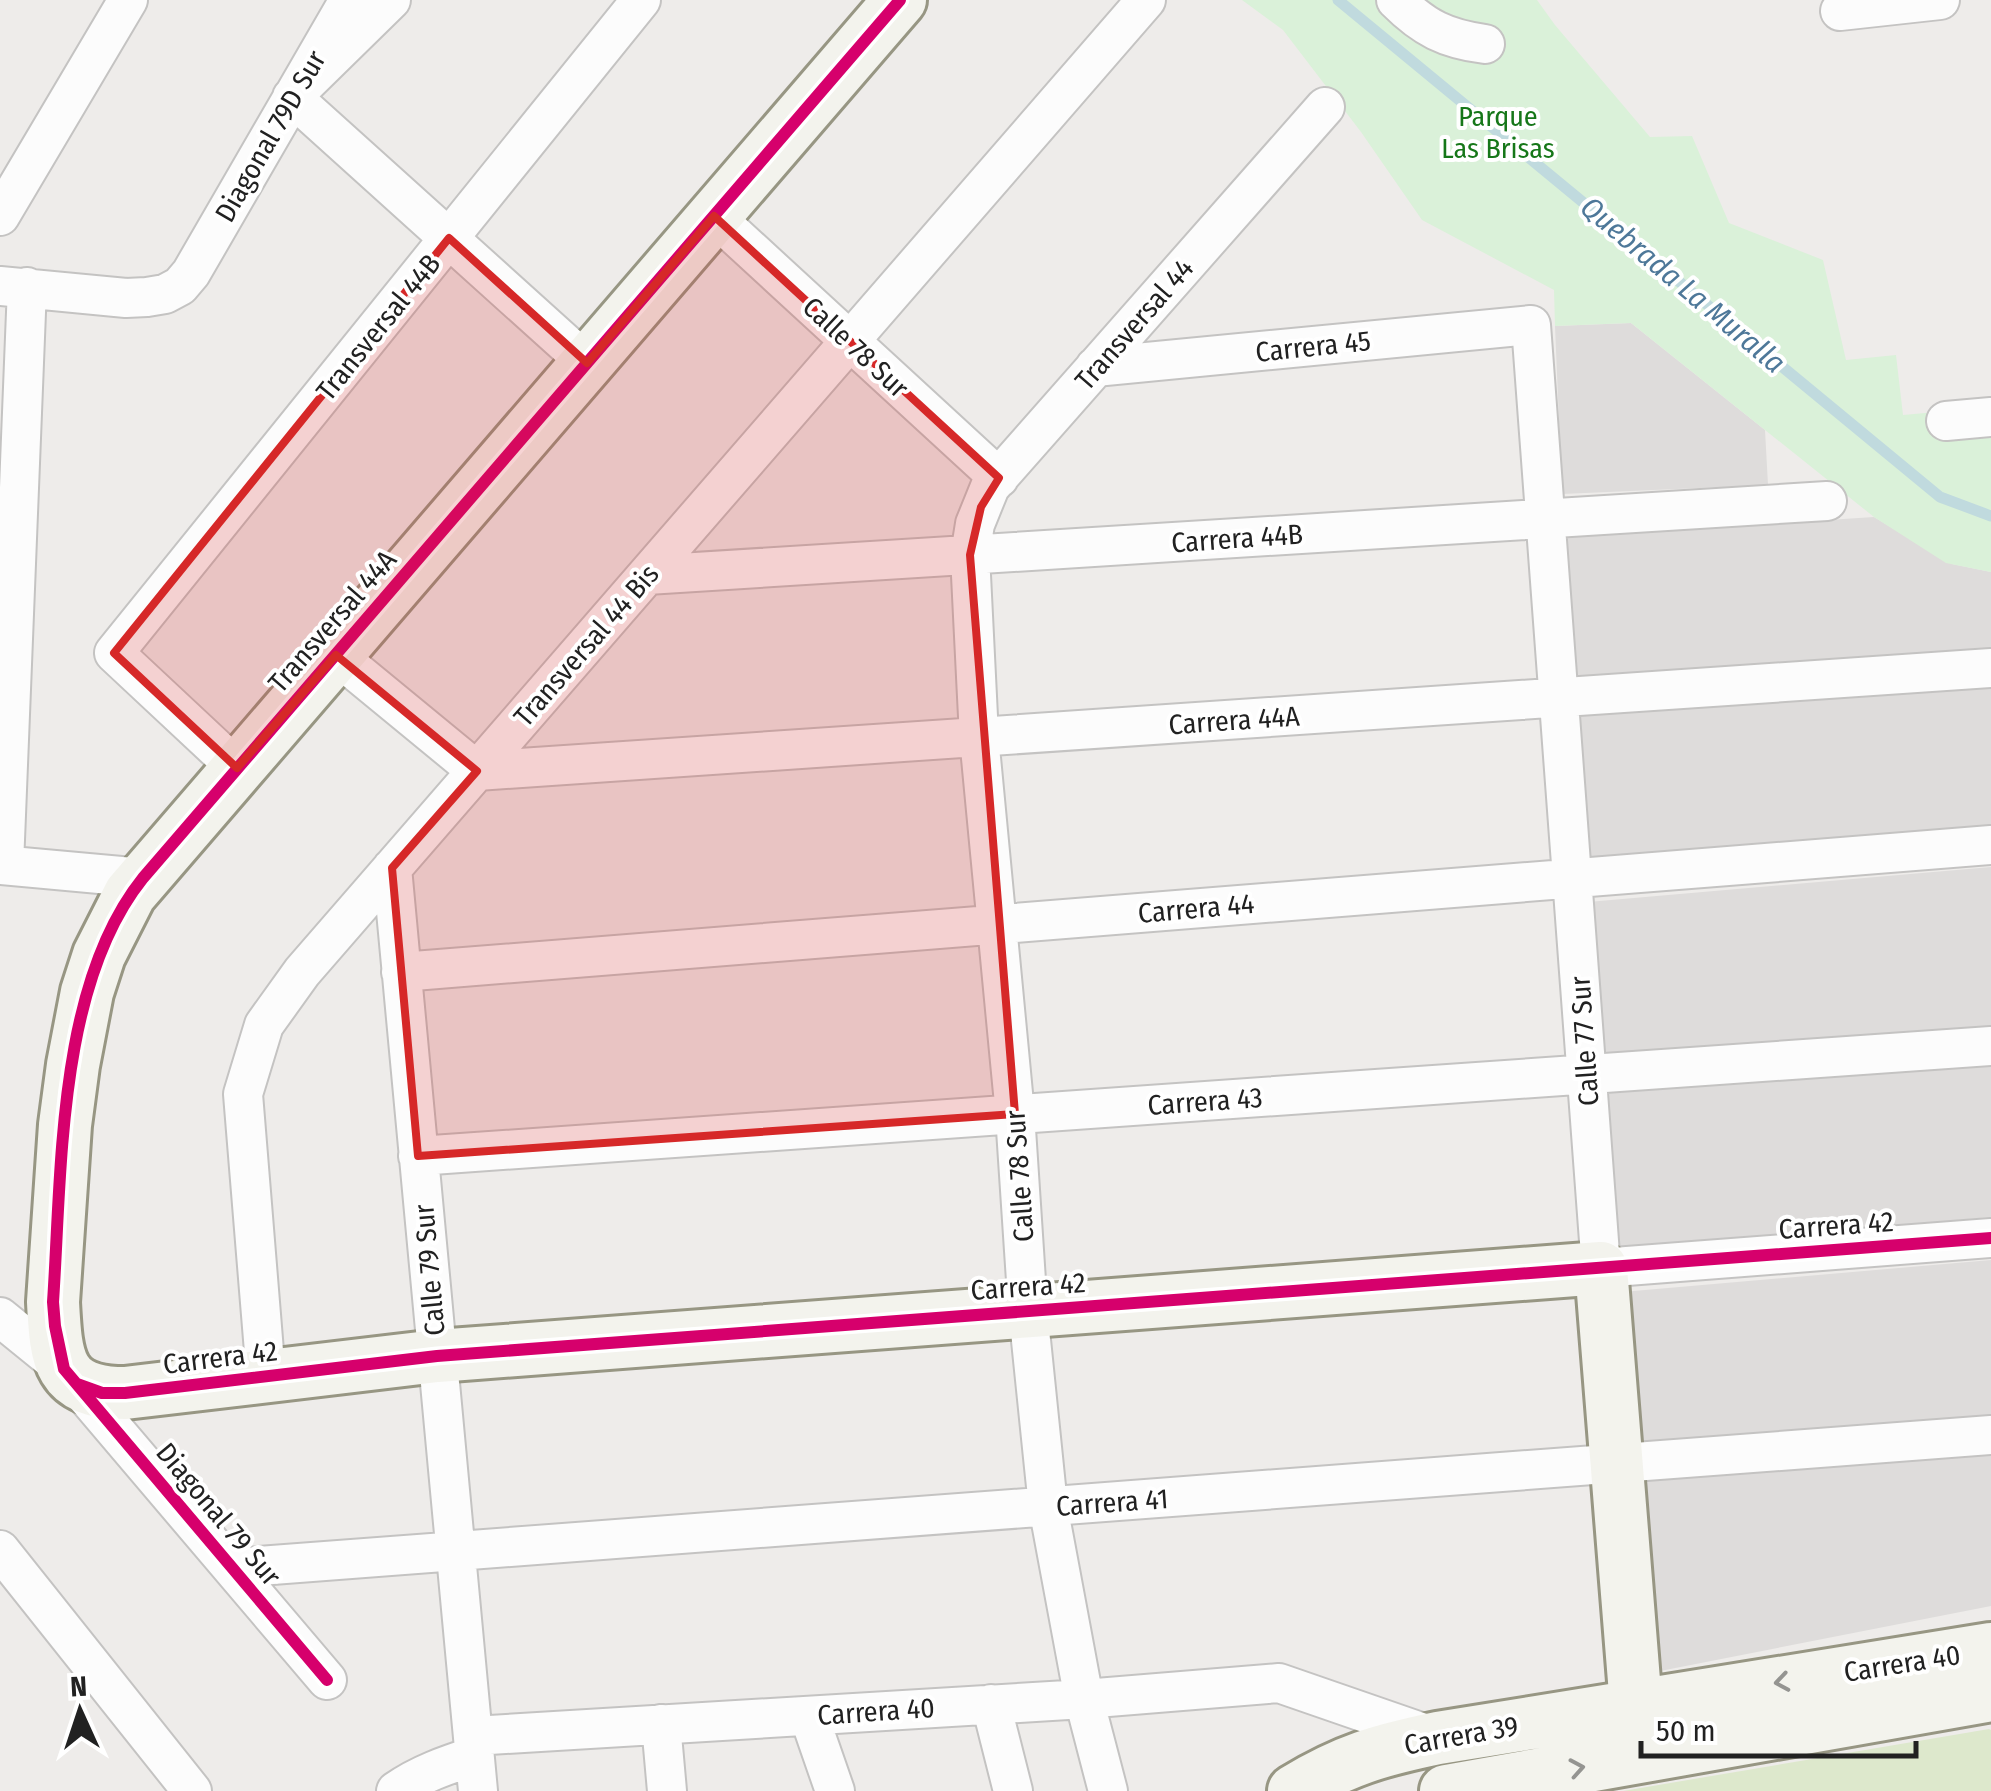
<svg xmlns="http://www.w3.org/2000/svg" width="1991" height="1791" font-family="'Fira Sans Condensed',sans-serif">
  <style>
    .residential { fill: #dedcdb }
    .grass { fill: #dde8cc }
    .park { fill: #daf1d9 }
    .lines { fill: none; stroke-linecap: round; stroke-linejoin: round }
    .stream { stroke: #c0dade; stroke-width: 11 }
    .street-casing { stroke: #c4c3c2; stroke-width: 42 }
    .secondary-casing { stroke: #979683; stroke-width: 58 }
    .street { stroke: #fcfcfc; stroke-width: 38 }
    .secondary { stroke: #f3f3ed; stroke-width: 52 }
    .cycleway-casing { stroke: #fff; stroke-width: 19 }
    .cycleway { stroke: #d6006c; stroke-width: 12 }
    .oneway { stroke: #949491 }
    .marked { fill: #d62828; fill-opacity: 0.2; stroke: #d62828; stroke-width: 8; stroke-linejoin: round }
    .labels { text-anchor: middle; stroke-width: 8; stroke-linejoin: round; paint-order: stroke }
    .park-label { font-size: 28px; fill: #167719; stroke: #fff }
    .street-label { font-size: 28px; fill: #212121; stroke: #fff }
    .water-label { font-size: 30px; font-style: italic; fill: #4e7899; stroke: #fff }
  </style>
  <rect width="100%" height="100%" fill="#eeecea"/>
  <!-- residential -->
  <path class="residential" d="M 1631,323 L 1765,430 L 1768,485 L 1562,494 L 1555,326 Z
    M 1874,517 L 1952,564 L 1991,572 L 1991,650 L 1572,680 L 1563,537 Z
    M 1991,678 L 1991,838 L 1591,867 L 1579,709 Z
    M 1991,867 L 1991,1026 L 1602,1060 L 1588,902 Z
    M 1991,1057 L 1991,1217 L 1616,1250 L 1603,1091 Z
    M 1991,1260 L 1991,1420 L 1636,1451 L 1622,1292 Z
    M 1991,1452 L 1991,1606 L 1655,1672 L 1641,1478 Z"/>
  <!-- grass -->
  <path class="grass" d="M 1989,1729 L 1991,1730 L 1991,1791 L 1623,1791 Z"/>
  <!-- park -->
  <path class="park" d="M 1242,0 L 1537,0 L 1555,25 L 1650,137 L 1692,136 L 1729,223 L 1823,260 L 1846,360 L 1896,355 L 1903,415 L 1991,407 L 1991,572 L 1946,563 L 1874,517 L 1631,323 L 1555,326 L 1554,290 L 1422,220 L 1361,132 L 1283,30 Z"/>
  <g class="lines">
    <!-- stream -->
    <path class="stream" d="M 1338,0 L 1940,497 L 1991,516"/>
    <defs>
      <path id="street" d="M 391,0 L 292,97 L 587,363
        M 1396,0 C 1424,28 1446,39 1485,44
        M 1840,11 L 1940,0
        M 0,216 L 128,0
        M 714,216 L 999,478
        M 0,286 L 126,298 L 147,297 L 165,294 L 180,286 L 191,273 L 349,0
        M 1095,367 L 1531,325 L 1601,1268 L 1991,1238
        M 1946,421 L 1991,417
        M 647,575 L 1827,501
        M 336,655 L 477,771 L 1991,668
        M 237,768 L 114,653 L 641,0
        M 0,865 L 143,878
        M 4,865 L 27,287
        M 392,868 L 478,1791
        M 401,972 L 1991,845
        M 418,1156 L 1991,1046
        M 0,1317 L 64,1369
        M 266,1376 L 243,1094 L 264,1025 L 302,972 L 1146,0
        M 73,1381 L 327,1680
        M 0,1550 L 192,1791
        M 232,1568 L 1991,1435
        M 991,1704 L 1013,1791
        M 809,1716 L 835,1791
        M 661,1724 L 667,1791
        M 473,1736 L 1084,1699 L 1279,1683 L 1438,1738
        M 396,1791 C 420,1774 447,1765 474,1756
        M 1108,1791 L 1084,1699 L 1048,1506 L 1028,1311 L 1015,1114 L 979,737 L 970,555 L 975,524 L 990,487 L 1325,107"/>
      <path id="secondary" d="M 900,0 L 130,894 L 99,955 L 87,992 L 73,1065 L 65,1125 L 53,1302 C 56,1360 58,1393 125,1393 L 437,1356 L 1601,1268 L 1640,1756
        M 1294,1791 C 1345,1760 1380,1750 1438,1738 L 1991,1649
        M 1446,1791 L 1991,1695"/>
    </defs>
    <!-- street casing -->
    <use href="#street" class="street-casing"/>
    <!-- secondary casing -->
    <use href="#secondary" class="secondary-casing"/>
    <!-- street -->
    <use href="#street" class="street"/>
    <!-- secondary -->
    <use href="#secondary" class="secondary"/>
    <defs>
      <path id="cycleway" d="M 77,1384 L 102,1393 L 125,1393 L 437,1356 L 1991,1238
        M 327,1680 L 64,1369 L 55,1326 L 53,1302 C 62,1170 57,985 143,878 L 900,0"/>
    </defs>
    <!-- cycleway casing -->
    <use href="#cycleway" class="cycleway-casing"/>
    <!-- cycleway -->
    <use href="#cycleway" class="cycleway"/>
  </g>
  <!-- one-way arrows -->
  <defs><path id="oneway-chevron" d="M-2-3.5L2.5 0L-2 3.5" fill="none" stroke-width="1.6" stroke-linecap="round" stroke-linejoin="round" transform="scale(2.5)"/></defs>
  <g class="oneway">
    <use href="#oneway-chevron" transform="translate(1782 1682) rotate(171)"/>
    <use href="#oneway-chevron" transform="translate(1577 1768) rotate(-10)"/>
  </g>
  <!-- marked area -->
  <path class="marked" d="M 714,216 L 999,478 L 981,507 L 970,555 L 1015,1114 L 418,1156 L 392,868 L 477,771 L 336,655 L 237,768 L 114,653 L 449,238 L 587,363 Z"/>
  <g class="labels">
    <!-- park labels -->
    <g class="park-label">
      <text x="1498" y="126">Parque<tspan x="1498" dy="32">Las Brisas</tspan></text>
    </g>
    <!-- street labels -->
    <g class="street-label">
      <text transform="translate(270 136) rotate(-60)" y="10">Diagonal 79D Sur</text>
      <text transform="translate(1134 324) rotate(-49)" y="10">Transversal 44</text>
      <text transform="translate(378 327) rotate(-51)" y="10">Transversal 44B</text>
      <text transform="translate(1313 346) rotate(-6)" y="10">Carrera 45</text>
      <text transform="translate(856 347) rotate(43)" y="10">Calle 78 Sur</text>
      <text transform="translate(1237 538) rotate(-4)" y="10">Carrera 44B</text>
      <text transform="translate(332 621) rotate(-49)" y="10">Transversal 44A</text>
      <text transform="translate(586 645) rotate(-49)" y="10">Transversal 44 Bis</text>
      <text transform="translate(1234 720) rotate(-4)" y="10">Carrera 44A</text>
      <text transform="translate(1196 908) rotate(-5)" y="10">Carrera 44</text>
      <text transform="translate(1584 1041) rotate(-94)" y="10">Calle 77 Sur</text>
      <text transform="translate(1205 1101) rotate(-4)" y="10">Carrera 43</text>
      <text transform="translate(1019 1176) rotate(-94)" y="10">Calle 78 Sur</text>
      <text transform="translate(1836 1225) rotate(-4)" y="10">Carrera 42</text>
      <text transform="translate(429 1270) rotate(-95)" y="10">Calle 79 Sur</text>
      <text transform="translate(1028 1286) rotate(-4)" y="10">Carrera 42</text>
      <text transform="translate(220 1357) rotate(-7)" y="10">Carrera 42</text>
      <text transform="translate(1112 1502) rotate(-4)" y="10">Carrera 41</text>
      <text transform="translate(219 1514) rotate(50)" y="10">Diagonal 79 Sur</text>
      <text transform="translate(1902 1663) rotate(-9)" y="10">Carrera 40</text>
      <text transform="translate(876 1711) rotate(-4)" y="10">Carrera 40</text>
      <text transform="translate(1461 1735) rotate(-10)" y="10">Carrera 39</text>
    </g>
    <!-- water labels -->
    <g class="water-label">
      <text transform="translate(1683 285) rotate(40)" y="10">Quebrada La Muralla</text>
    </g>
  </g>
  <!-- north arrow -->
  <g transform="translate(80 1711) rotate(357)" stroke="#ffffff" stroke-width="8" paint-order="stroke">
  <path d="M0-8L18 38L0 25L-18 38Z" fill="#212121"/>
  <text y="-15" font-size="28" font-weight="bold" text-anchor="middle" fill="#212121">N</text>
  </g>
  <!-- scale -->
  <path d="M1641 1741v15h275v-15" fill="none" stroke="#212121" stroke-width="5"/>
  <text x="1656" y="1741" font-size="30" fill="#212121" stroke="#ffffff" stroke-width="8" paint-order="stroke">50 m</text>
</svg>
